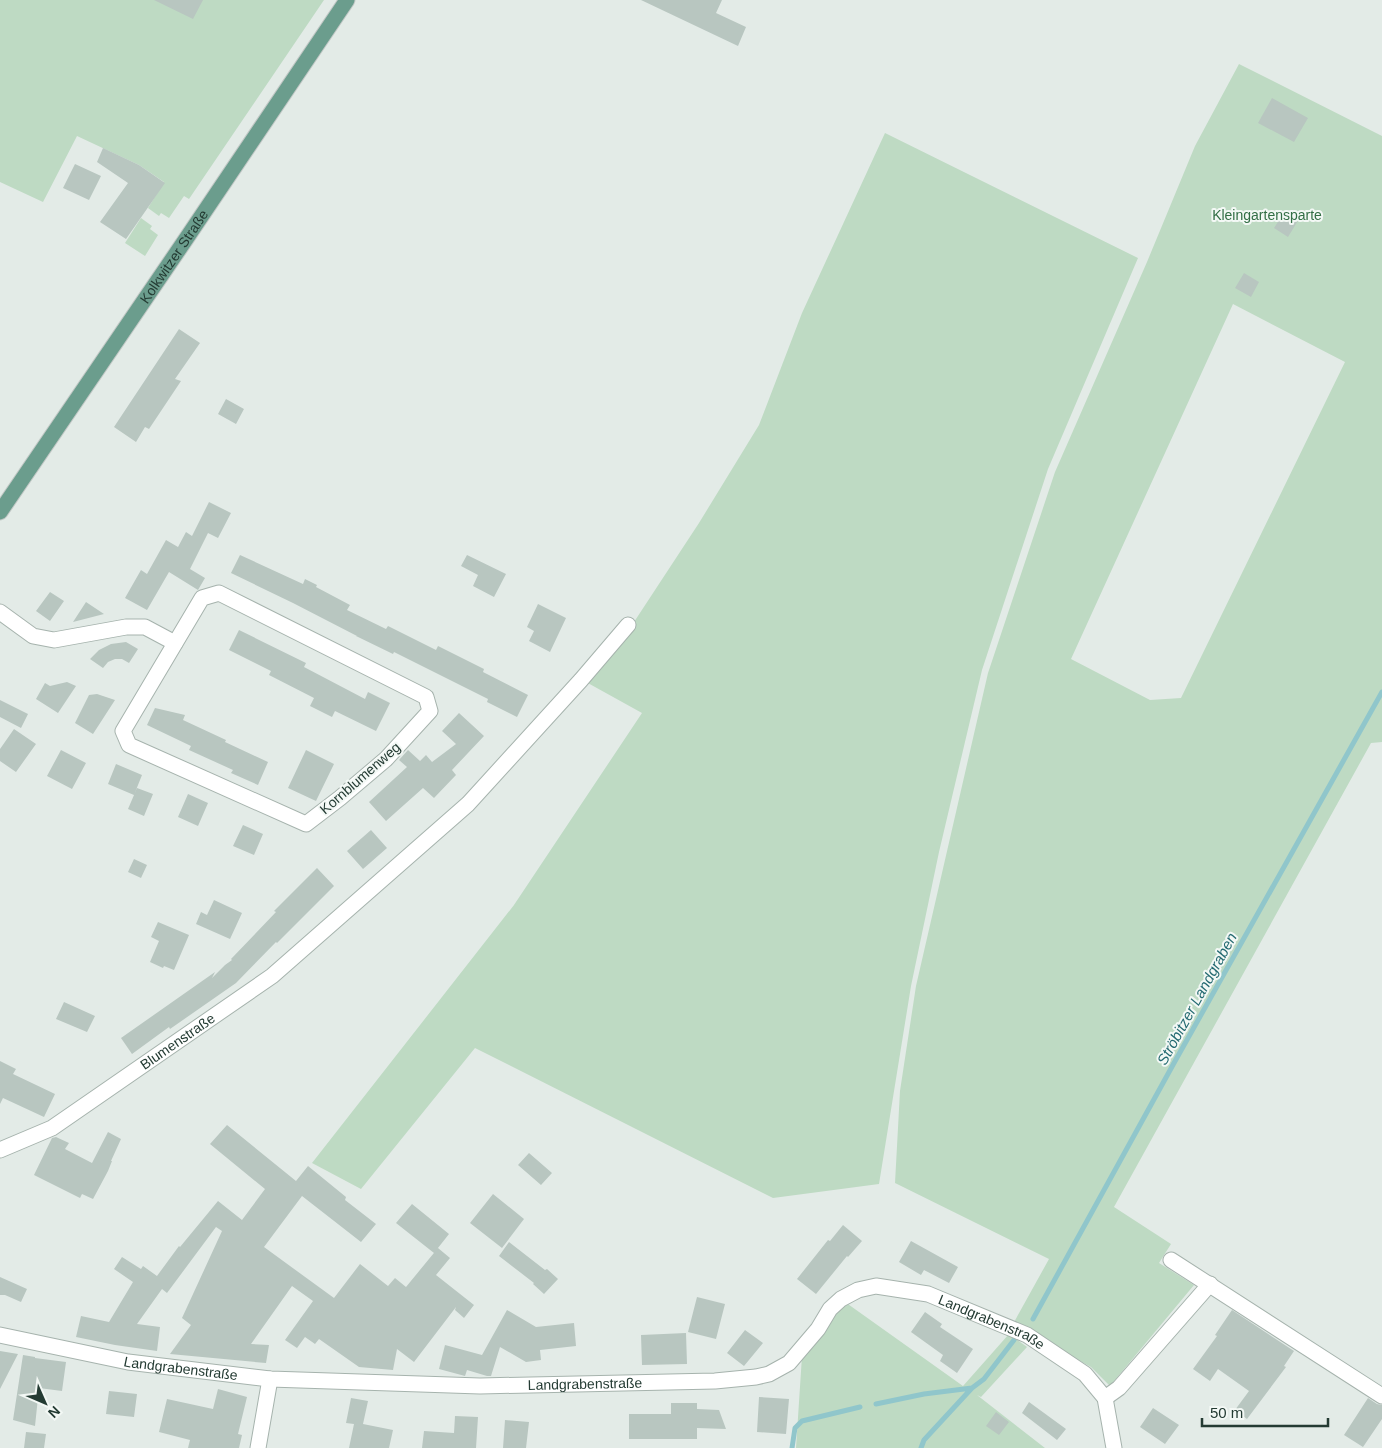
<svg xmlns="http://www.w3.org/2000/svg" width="1382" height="1448" font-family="Arial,sans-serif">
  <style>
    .green { fill: #bedac3; fill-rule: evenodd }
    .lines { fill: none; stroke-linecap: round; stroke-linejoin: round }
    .stream { stroke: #90c6cb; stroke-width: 5 }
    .building { fill: #b8c6c0 }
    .minor-casing { stroke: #a6b3ad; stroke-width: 17 }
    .major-casing { stroke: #c2c8c6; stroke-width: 17 }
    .minor { stroke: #fff; stroke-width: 15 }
    .major { stroke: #6b9d8d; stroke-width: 15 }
    .labels { text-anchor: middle; stroke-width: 4; stroke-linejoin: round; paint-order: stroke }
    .park-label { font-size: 14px; fill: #326e45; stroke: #f3f8f5 }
    .street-label { font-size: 14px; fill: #243b33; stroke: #f3f8f5 }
    .water-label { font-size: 15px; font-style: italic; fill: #246a71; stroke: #f3f8f5 }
  </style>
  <rect width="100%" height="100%" fill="#e3ebe7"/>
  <!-- green -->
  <path class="green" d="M 0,0 L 324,0 L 189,199 L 184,196 L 169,218 L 161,213 L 159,216 L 148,208 L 164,182 L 139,165 L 77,136 L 43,202 L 0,182 Z
    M 1239,64 L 1382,136 L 1382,742 L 1371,743 L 1114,1207 L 1171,1244 L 1159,1263 L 1194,1285 L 1110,1386 L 1091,1367 L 1013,1324 L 1049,1259 L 895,1183 L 900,1091 L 916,986 L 988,673 L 1055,472 L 1147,262 L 1195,146 ZM 1233,304 L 1345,362 L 1181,698 L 1150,700 L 1071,659 Z
    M 885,133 L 1138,258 L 1048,469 L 982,670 L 939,852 L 911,986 L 879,1184 L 773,1198 L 475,1048 L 361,1189 L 312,1163 L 514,905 L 642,713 L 586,682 L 634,622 L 699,523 L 759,425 L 802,313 Z
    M 141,218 L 152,226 L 150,229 L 158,235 L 145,256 L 125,243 Z
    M 845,1302 L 963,1386 L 1009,1334 L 1027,1347 L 981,1397 L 977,1395 L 1045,1448 L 796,1448 L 802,1356 Z"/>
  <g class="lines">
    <!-- stream -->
    <path class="stream" d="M 1033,1319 L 1174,1063 L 1382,692
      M 876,1404 L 924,1394 L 972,1388 L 984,1379 L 1014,1340
      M 792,1448 L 795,1428 L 802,1421 L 860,1407
      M 921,1448 L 924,1440 L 972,1388"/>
  </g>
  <!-- building -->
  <path class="building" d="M 154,0 L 203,0 L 193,19 Z
    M 641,0 L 722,0 L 716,13 L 746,27 L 738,46 Z
    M 1272,98 L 1308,118 L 1294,142 L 1258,123 Z
    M 103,148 L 139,165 L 165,183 L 126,239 L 100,222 L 128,183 L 97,162 Z
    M 75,164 L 101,176 L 89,200 L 63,188 Z
    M 1285,211 L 1299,219 L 1288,237 L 1274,228 Z
    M 1244,273 L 1259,282 L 1251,297 L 1235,288 Z
    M 179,329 L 200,343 L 175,379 L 181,381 L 149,429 L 145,427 L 136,442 L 114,427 Z
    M 226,399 L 244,409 L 236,424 L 218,414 Z
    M 209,502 L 231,513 L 218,538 L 208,533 L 190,569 L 205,578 L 198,590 L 169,572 L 147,610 L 125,598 L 141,570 L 147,574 L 166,540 L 178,547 L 186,532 L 192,536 Z
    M 240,555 L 303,584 L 305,579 L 317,585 L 316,587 L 350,605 L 347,610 L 386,629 L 388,626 L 436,650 L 438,646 L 484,669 L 483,672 L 528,695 L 517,717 L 487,702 L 488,699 L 394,652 L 393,654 L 356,636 L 357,636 L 293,603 L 231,573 Z
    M 467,555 L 506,574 L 494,597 L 473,586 L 478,575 L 461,566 Z
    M 50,592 L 64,601 L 50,621 L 36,611 Z
    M 86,602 L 104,614 L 73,622 Z
    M 538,604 L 566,618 L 550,652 L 529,641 L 534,631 L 527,627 Z
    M 239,630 L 306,663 L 304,667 L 365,699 L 368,692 L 390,703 L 376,731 L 335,711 L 332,717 L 310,706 L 314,698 L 269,675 L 271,671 L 229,650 Z
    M 126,642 L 138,649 L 129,663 L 122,659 L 115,659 L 108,662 L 103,668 L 90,659 L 99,650 L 111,644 Z
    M 67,682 L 76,686 L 58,713 L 36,699 L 45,683 L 50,686 Z
    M 97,694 L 115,700 L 93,734 L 75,723 L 89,695 Z
    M 0,700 L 28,714 L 21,728 L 0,717 Z
    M 155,708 L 185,715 L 183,720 L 226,740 L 225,742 L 268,762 L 258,785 L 231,773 L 233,770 L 189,750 L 191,746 L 147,725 Z
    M 459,713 L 484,736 L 452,770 L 456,775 L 434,798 L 423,788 L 386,821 L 369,802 L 407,767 L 399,760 L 408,750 L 420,761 L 426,755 L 432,762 L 456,744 L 442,731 Z
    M 14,729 L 36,744 L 16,772 L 0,761 L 0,749 Z
    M 61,750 L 86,763 L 72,789 L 47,776 Z
    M 306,750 L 334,764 L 316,801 L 288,788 Z
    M 116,764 L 142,775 L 134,795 L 108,784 Z
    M 137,788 L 153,794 L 144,816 L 128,809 Z
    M 188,794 L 208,803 L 198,826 L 178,817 Z
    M 243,825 L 263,834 L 254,855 L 233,846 Z
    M 371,830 L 387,848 L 363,869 L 347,851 Z
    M 134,859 L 147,865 L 141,878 L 128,872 Z
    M 317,868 L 334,886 L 277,943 L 276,942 L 236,983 L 170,1029 L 169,1027 L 132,1054 L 121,1038 L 215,972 L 212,978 L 225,965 L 232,960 L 231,959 L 276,912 L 274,911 Z
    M 214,900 L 242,913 L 230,939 L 196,924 L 201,912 L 207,915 Z
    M 158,922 L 189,935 L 174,970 L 164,966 L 163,968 L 150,962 L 159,941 L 151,937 Z
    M 64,1002 L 95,1016 L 87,1032 L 56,1019 Z
    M 0,1061 L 16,1069 L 13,1074 L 55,1094 L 44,1117 L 3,1098 L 0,1104 Z
    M 227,1125 L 296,1181 L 308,1166 L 346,1197 L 345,1200 L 376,1224 L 361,1242 L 302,1196 L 264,1247 L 301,1274 L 334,1298 L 360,1264 L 388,1286 L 395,1278 L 406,1287 L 438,1248 L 450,1258 L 436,1275 L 474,1305 L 464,1318 L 455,1310 L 456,1307 L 414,1362 L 397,1349 L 393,1370 L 359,1367 L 319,1339 L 315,1344 L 305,1337 L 297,1348 L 285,1340 L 313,1301 L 292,1286 L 251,1344 L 269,1345 L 266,1363 L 170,1354 L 191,1325 L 182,1318 L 222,1231 L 216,1227 L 167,1293 L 162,1289 L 137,1324 L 160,1327 L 157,1351 L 115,1345 L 76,1337 L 81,1316 L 109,1322 L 133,1282 L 114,1269 L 122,1257 L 141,1269 L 143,1266 L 157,1276 L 179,1246 L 180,1247 L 218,1201 L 242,1220 L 265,1189 L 210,1144 Z
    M 108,1132 L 121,1139 L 111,1161 L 112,1161 L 108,1171 L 93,1199 L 82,1194 L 80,1198 L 34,1175 L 52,1138 L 56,1137 L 69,1143 L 65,1149 L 92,1163 Z
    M 529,1153 L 552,1173 L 541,1185 L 518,1165 Z
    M 493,1194 L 524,1219 L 502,1248 L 470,1223 Z
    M 412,1204 L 449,1234 L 434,1253 L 396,1223 Z
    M 843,1225 L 862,1241 L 848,1257 L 847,1256 L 816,1294 L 797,1279 L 828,1240 L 830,1241 Z
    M 911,1241 L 958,1267 L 949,1283 L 924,1270 L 921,1275 L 899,1262 Z
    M 509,1242 L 545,1270 L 547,1269 L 558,1279 L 544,1294 L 533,1284 L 534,1283 L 499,1256 Z
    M 0,1277 L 27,1289 L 21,1302 L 5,1295 L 0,1295 Z
    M 697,1297 L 725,1304 L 716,1339 L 688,1332 Z
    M 507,1310 L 536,1327 L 574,1323 L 576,1346 L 540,1350 L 541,1360 L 526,1362 L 500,1347 L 491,1376 L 487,1376 L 467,1370 L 465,1376 L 439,1369 L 445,1345 L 482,1355 Z
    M 1232,1310 L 1294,1351 L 1284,1366 L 1286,1367 L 1247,1419 L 1235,1410 L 1249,1391 L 1218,1369 L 1210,1381 L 1193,1369 L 1217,1336 L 1215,1335 Z
    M 925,1312 L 942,1324 L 940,1327 L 973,1349 L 957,1373 L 940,1361 L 943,1355 L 911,1332 Z
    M 745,1330 L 763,1343 L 744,1366 L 727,1353 Z
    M 686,1333 L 687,1364 L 642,1365 L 641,1335 Z
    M 0,1351 L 18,1354 L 0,1389 Z
    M 23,1355 L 35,1357 L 35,1358 L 66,1362 L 62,1391 L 39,1388 L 35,1426 L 13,1420 Z
    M 218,1389 L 247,1397 L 238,1434 L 242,1435 L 239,1448 L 188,1448 L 190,1440 L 159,1432 L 167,1399 L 213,1409 Z
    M 109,1391 L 137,1394 L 134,1417 L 106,1414 Z
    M 759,1397 L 789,1399 L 786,1434 L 757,1432 Z
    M 351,1398 L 368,1401 L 363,1424 L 393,1430 L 389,1448 L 349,1448 L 354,1424 L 346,1423 Z
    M 1368,1398 L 1377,1404 L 1382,1405 L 1382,1419 L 1363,1447 L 1344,1435 Z
    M 1029,1402 L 1066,1429 L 1057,1440 L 1022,1413 Z
    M 671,1403 L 697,1403 L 697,1409 L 719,1410 L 726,1429 L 697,1428 L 697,1439 L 629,1439 L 629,1414 L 671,1414 Z
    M 1153,1408 L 1179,1425 L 1165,1444 L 1140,1427 Z
    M 996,1412 L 1009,1422 L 999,1435 L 986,1426 Z
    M 455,1416 L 478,1417 L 476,1448 L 422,1448 L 424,1431 L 454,1433 Z
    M 505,1420 L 529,1422 L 526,1448 L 503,1448 Z
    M 26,1432 L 46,1434 L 44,1448 L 24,1448 Z"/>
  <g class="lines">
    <defs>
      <g id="minor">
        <path d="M 219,593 L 426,697 L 430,711 L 386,759 L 340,798 L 306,824 L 129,745 L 123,731 L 202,598 Z"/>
        <path d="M 0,612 L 33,636 L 54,640 L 126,627 L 145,627 L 175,643"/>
        <path id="s1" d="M 0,1150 L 52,1128 L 272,976 L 468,804 L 581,680 L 628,625"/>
        <path d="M 1171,1260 L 1382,1396"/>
        <path id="s2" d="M 0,1335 L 128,1362 L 270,1379 L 480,1386 L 715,1381 L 756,1377 L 769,1374 L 789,1363 L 818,1329 L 830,1309 L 841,1299 L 858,1290 L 876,1286 L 928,1294 L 1027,1335 L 1085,1374 L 1105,1398 L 1114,1448"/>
        <path d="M 1105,1398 L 1119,1388 L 1210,1284"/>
        <path d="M 258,1448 L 270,1379"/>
      </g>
      <g id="major">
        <path id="s3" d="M 0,512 L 186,239 L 347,0"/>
      </g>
    </defs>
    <!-- minor casing -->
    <use href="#minor" class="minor-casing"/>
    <!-- major casing -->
    <use href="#major" class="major-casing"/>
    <!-- minor -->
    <use href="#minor" class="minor"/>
    <!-- major -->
    <use href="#major" class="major"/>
  </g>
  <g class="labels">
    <!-- park labels -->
    <g class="park-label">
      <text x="1267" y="220">Kleingartensparte</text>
    </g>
    <!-- street labels -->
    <g class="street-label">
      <text dy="5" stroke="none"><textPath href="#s3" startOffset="309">Kolkwitzer Straße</textPath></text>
      <text transform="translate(360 778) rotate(-41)" y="5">Kornblumenweg</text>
      <text dy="5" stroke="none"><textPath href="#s1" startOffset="209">Blumenstraße</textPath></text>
      <text dy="5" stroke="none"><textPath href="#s2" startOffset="1039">Landgrabenstraße</textPath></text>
      <text dy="5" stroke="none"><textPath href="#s2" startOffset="184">Landgrabenstraße</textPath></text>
      <text dy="5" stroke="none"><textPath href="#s2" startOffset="589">Landgrabenstraße</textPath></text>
    </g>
    <!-- water labels -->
    <g class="water-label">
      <text transform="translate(1197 999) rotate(-61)" y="5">Ströbitzer Landgraben</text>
    </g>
  </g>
  <!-- north arrow -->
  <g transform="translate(45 1403) rotate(135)" stroke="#f3f8f5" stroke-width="4" paint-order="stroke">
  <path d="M0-4L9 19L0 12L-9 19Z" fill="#243b33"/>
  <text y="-8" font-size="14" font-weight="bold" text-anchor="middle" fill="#243b33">N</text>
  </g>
  <!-- scale -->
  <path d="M1202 1418v8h126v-8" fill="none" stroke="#243b33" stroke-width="2.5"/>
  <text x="1210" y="1418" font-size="15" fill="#243b33" stroke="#f3f8f5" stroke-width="4" paint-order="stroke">50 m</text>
</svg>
